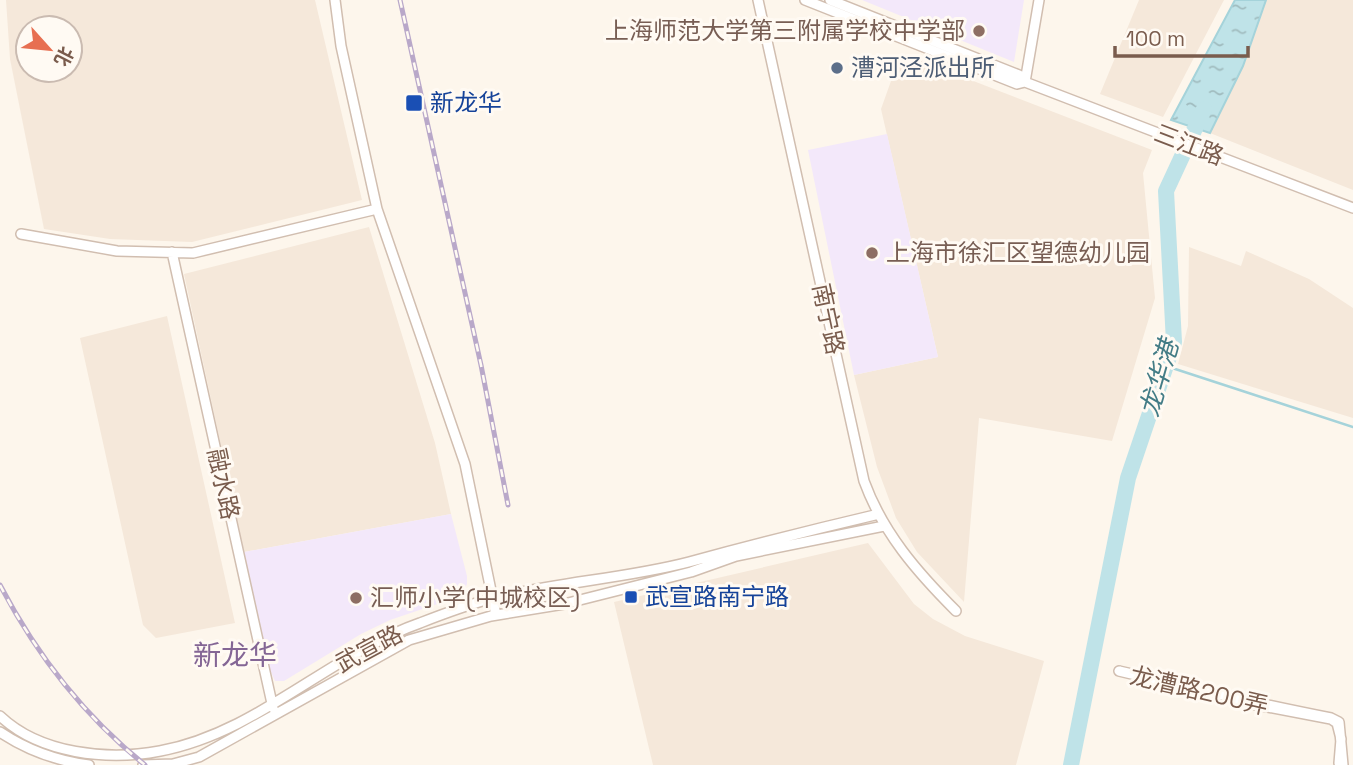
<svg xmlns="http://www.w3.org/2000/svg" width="1353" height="765" font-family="'Space Grotesk','Noto Sans SC',sans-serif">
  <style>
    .residential { fill: #f5e8da; fill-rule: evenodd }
    .education { fill: #f3e8fa }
    .water { fill: url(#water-ripples); stroke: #a5d3da; stroke-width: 2 }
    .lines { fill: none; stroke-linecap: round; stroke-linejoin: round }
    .stream { stroke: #a5d3da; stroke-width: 2.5 }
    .river { stroke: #bfe3e8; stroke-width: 16 }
    .minor-casing { stroke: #d1beb0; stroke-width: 12 }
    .minor { stroke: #fff; stroke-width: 9 }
    .rail-casing { stroke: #b9a8c9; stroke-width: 5 }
    .rail { stroke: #fffaf3; stroke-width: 2.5; stroke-dasharray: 8; stroke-linecap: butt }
    .education-dot { fill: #8d6e63; stroke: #fffaf3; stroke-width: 2.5 }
    .service-dot { fill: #5c6f8a; stroke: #fffaf3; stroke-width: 2.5 }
    .transit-dot { fill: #1a4fb4; stroke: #fffaf3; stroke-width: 2.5 }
    .labels { text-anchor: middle; stroke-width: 6; stroke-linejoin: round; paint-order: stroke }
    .education-label { font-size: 24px; fill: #785e54; stroke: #fffaf3; text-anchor: start }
    .service-label { font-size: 24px; fill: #4e5e75; stroke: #fffaf3; text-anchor: start }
    .transit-label { font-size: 24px; fill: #164399; stroke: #fffaf3; text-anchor: start }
    .street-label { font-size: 24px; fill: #7a5c4d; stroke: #fffaf3 }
    .water-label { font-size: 26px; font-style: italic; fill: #437c86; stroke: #fffaf3 }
    .quarter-label { font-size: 28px; fill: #846695; stroke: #fffaf3 }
  </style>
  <defs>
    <pattern id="water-ripples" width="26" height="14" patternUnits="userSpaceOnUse" patternTransform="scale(1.75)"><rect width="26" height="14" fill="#bfe3e8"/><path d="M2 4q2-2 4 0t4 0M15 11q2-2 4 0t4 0" fill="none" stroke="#a0bbbe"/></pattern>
  </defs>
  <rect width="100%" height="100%" fill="#fdf6ec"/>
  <!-- residential -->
  <path class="residential" d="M 6,0 L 315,0 L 362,200 L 192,242 L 110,239 L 44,229 L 10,59 ZM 28,28 L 70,28 L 70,70 L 28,70 Z
    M 1139,0 L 1224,0 L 1163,117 L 1100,94 Z
    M 1266,0 L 1353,0 L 1353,190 L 1210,133 L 1243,66 Z
    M 901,53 L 1152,150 L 1143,173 L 1155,298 L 1112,441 L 979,418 L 964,602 L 917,552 L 896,518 L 877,467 L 854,375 L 938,357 L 881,109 Z
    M 369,227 L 435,443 L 451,514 L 244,552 L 184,274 Z
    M 1189,247 L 1241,266 L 1246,251 L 1309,279 L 1353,308 L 1353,418 L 1178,364 L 1188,326 Z
    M 167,316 L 235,623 L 156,638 L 143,625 L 80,338 Z
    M 868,543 L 914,604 L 933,619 L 965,636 L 1044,661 L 1016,765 L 653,765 L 614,602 Z"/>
  <!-- education -->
  <path class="education" d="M 862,0 L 1024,0 L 1014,62 Z
    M 887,134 L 938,357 L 854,375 L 808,150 Z
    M 451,514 L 467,576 L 467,584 L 461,596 L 390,620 L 361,634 L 284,681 L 275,681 L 270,670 L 244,552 Z"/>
  <!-- water -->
  <path class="water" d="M 1235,0 L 1266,0 L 1243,66 L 1210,133 L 1171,120 Z"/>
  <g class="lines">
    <!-- stream -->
    <path class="stream" d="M 1166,366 L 1353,427"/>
    <!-- river -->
    <path class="river" d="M 1071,765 L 1128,478 L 1174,342 L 1166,191 L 1204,109"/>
    <defs>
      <path id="minor" d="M 335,0 L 341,46 L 377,209 L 465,464 L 496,615
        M 758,0 L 864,481 C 883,533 917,572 956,611
        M 805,0 L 1017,84 L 1025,82 L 1353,208
        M 830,0 L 1019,75 L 1025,82
        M 1025,82 L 1039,0
        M 21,234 L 117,251 L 193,253 L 377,209
        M 172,252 L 273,708
        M 0,716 C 40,754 108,761 160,751 C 257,733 329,655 420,623 C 443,614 467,605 490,599 C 555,582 624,579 689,562 C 752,545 815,529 879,514
        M 0,732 C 27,750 57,761 89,765
        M 143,765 L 173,764 L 199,757 L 409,640 L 491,616 L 564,604 L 691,572 L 736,556 L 884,526
        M 1341,765 L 1339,763 L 1341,739 L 1337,723 L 1331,719 L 1241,702 L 1220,694 L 1119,671 C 1190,688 1260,704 1331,718 L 1339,722 L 1343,765"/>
    </defs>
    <!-- minor casing -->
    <use href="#minor" class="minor-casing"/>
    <!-- minor -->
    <use href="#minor" class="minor"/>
    <defs>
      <path id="rail" d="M 400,0 L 481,365 L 508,505
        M 0,585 C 36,654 84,716 145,765"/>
    </defs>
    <!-- rail casing -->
    <use href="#rail" class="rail-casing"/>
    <!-- rail -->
    <use href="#rail" class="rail"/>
  </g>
  <!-- markers -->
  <g class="education-dot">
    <circle cx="979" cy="31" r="7"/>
    <circle cx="872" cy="253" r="7"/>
    <circle cx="356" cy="598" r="7"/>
  </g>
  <circle class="service-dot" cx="837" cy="68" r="7"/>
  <g class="transit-dot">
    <rect x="405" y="94" width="18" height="18" rx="3.5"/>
    <rect x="624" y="590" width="14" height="14" rx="3.5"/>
  </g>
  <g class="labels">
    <!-- education labels -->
    <g class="education-label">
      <text x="965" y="39" text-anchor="end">上海师范大学第三附属学校中学部</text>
      <text x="886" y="261">上海市徐汇区望德幼儿园</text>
      <text x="370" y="606">汇师小学(中城校区)</text>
    </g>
    <!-- service labels -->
    <g class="service-label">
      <text x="851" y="76">漕河泾派出所</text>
    </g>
    <!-- transit labels -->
    <g class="transit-label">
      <text x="430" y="111">新龙华</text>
      <text x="645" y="605">武宣路南宁路</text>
    </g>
    <!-- street labels -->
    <g class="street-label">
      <text transform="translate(1189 145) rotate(21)" y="8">三江路</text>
      <text transform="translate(828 319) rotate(78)" y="8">南宁路</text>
      <text transform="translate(223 484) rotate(78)" y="8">融水路</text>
      <text transform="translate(369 649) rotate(-28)" y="8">武宣路</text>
      <text transform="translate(1199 691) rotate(13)" y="8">龙漕路200弄</text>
    </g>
    <!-- water labels -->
    <g class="water-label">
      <text transform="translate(1159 378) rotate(-74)" y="9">龙华港</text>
    </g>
    <!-- quarter labels -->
    <g class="quarter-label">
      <text x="235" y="665">新龙华</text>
    </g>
  </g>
  <!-- north arrow -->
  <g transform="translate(49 49) rotate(117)"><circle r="33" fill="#fffaf3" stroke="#cabbb1" stroke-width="2"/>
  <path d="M0-5L12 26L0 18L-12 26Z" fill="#e76f51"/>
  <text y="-10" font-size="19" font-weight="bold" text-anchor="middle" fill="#7a5c4d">北</text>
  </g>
  <!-- scale -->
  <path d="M1115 46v10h133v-10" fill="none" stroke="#7a5c4d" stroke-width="3.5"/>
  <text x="1126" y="46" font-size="21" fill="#7a5c4d" stroke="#fffaf3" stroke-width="5" paint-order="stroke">100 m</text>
</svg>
